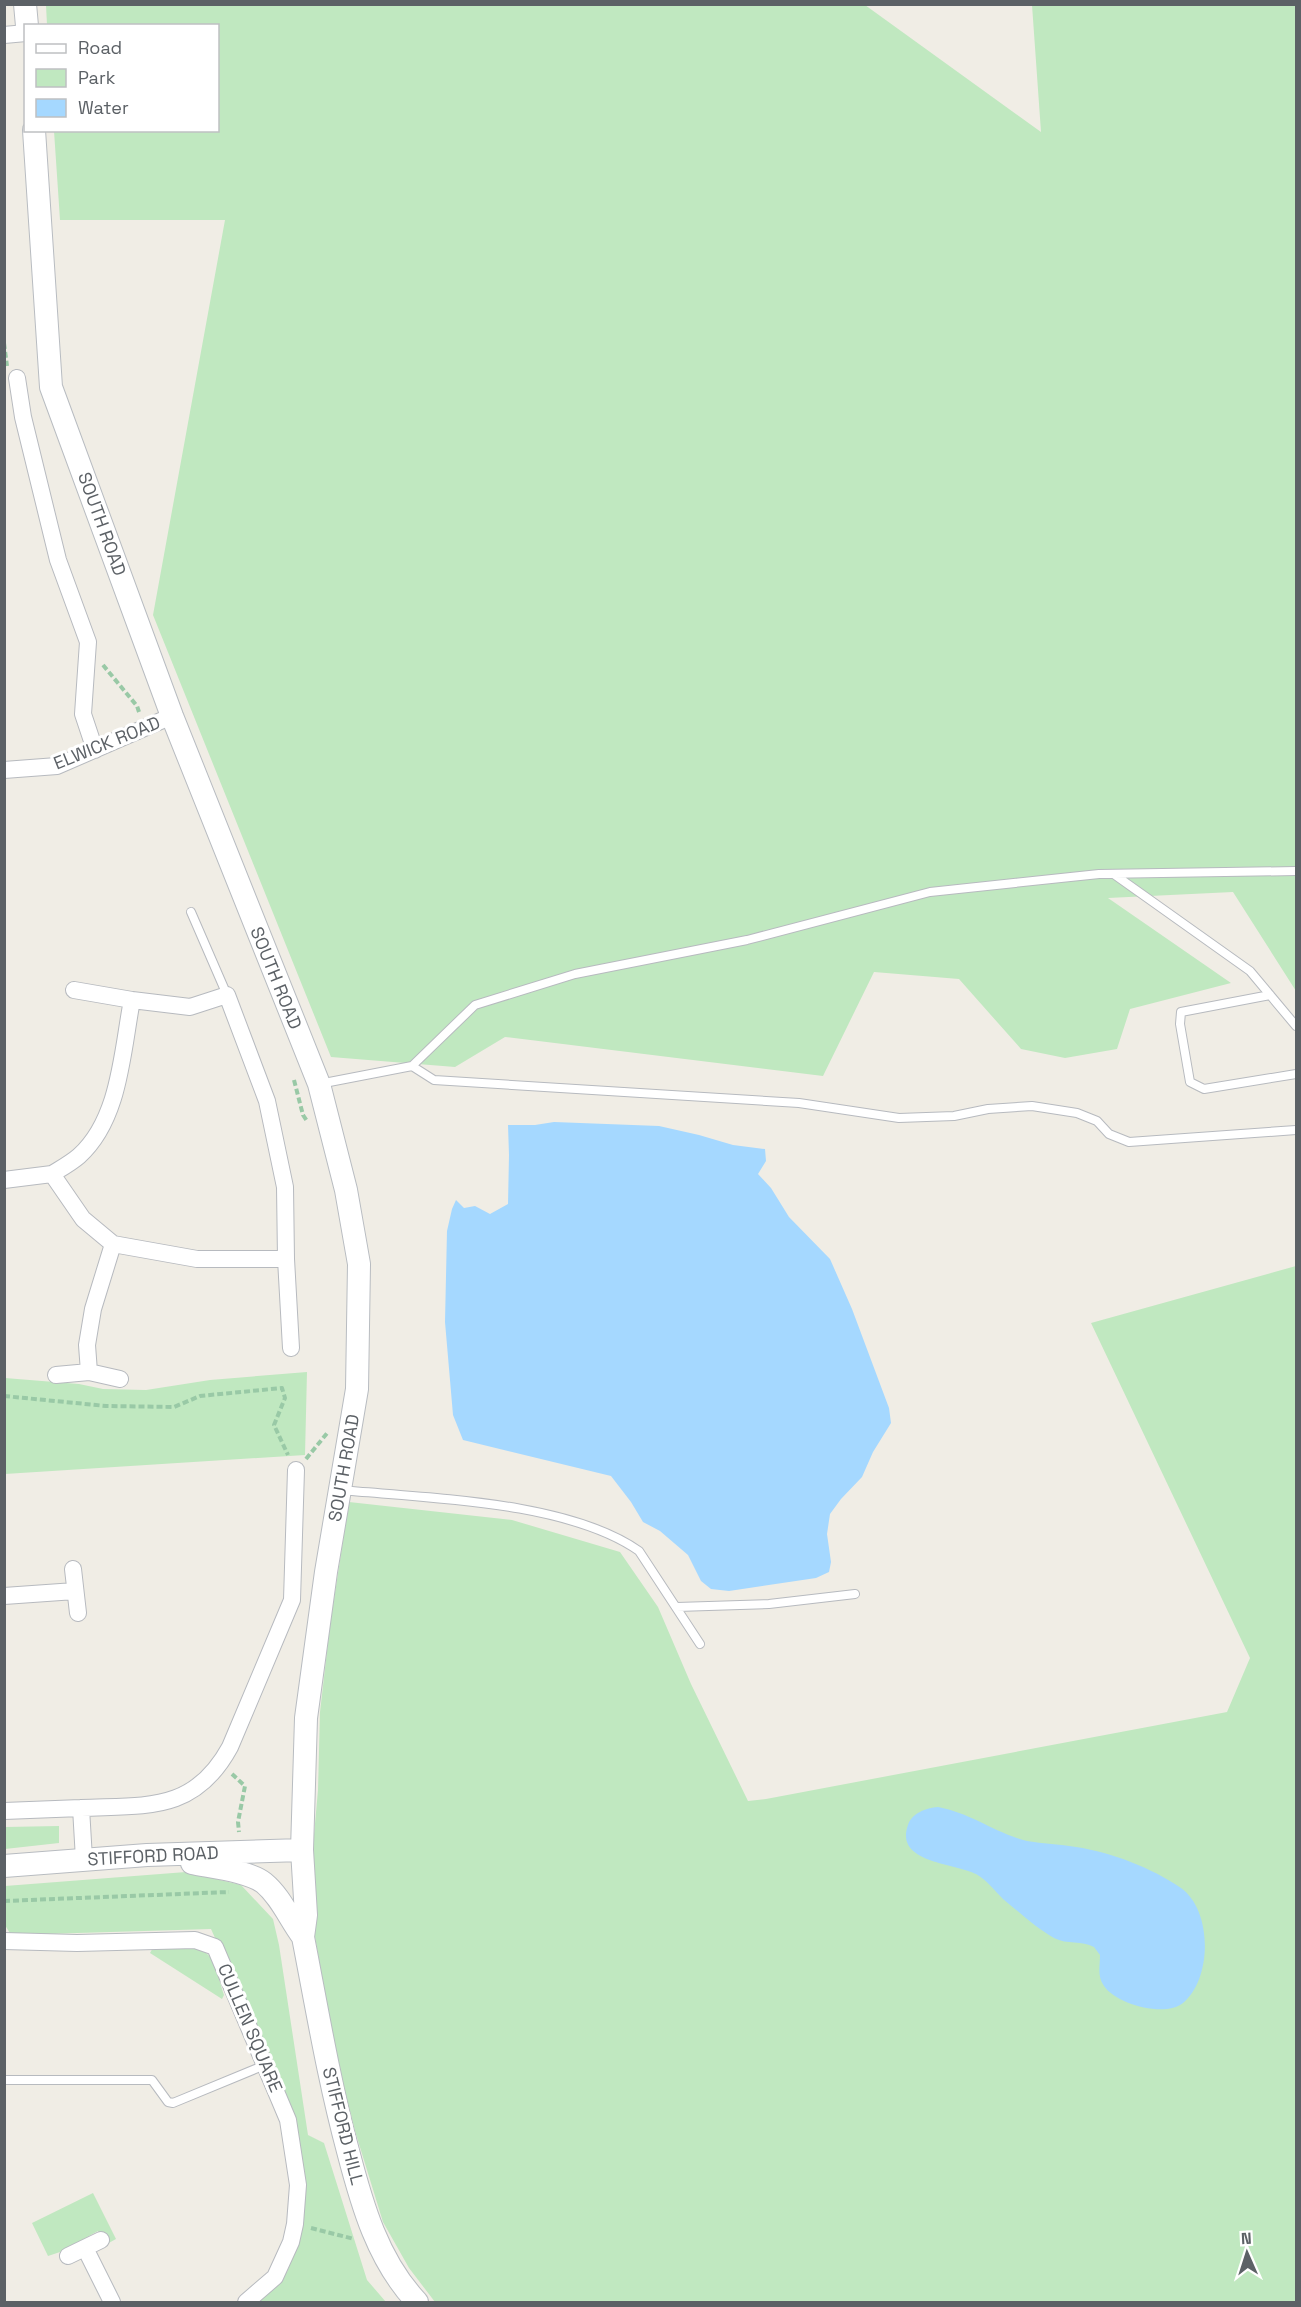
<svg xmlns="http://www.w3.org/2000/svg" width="1301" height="2307" font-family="'Space Grotesk',sans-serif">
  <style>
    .green { fill: #c0e8c0 }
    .water { fill: #a5d8ff }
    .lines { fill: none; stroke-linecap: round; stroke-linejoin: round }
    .lane-casing { stroke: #b7babf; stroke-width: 10 }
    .street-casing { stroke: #b7babf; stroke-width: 18 }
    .secondary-casing { stroke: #b8bcc1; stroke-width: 24 }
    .path { stroke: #99c9a6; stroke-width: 4; stroke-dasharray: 6 3; stroke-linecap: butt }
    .lane { stroke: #fff; stroke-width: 8 }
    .street { stroke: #fff; stroke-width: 16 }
    .secondary { stroke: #fff; stroke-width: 22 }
    .labels { text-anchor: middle; stroke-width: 6; stroke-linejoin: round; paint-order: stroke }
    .street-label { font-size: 18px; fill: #5c6166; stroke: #fff }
  </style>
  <rect width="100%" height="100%" fill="#f0ede5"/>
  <!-- green -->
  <path class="green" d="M 46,5 L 865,5 L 1041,132 L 1032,5 L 1296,5 L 1296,991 L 1233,892 L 1108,898 L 1231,983 L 1130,1009 L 1117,1049 L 1065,1058 L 1021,1049 L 959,979 L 874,972 L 823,1076 L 505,1037 L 455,1067 L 331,1057 L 153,615 L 225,220 L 60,220 L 54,131 L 218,130 L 218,26 L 47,25 Z
    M 1296,1266 L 1296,2302 L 435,2302 L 409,2268 L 383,2222 L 355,2131 L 335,2052 L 315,1937 L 312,1857 L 318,1790 L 320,1712 L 330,1625 L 349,1502 L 512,1520 L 620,1552 L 658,1607 L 691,1684 L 748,1801 L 766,1799 L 1227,1712 L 1250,1658 L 1091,1323 Z
    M 307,1372 L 305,1455 L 5,1474 L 5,1378 L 79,1384 L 103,1389 L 146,1390 L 210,1380 Z
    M 59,1826 L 59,1843 L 5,1849 L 5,1827 Z
    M 186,1872 L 241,1885 L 273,1919 L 279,1945 L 308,2135 L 324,2143 L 367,2280 L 386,2302 L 254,2302 L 287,2272 L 302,2232 L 287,2098 L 211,1929 L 11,1935 L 5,1925 L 5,1886 Z
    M 155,1944 C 173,1945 199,1942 211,1958 C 217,1967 220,1984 224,1995 L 222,1999 L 150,1953 Z
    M 93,2193 L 116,2239 L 105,2245 L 98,2231 L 60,2252 L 48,2256 L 32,2223 Z"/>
  <!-- water -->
  <path class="water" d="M 554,1122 L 659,1126 L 699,1135 L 733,1145 L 765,1149 L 766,1161 L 758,1174 L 771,1188 L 789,1217 L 830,1259 L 852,1309 L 889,1408 L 891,1423 L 873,1452 L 862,1477 L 841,1499 L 830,1514 L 827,1534 L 831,1562 L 829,1572 L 816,1578 L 729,1591 L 711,1589 L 701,1581 L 688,1555 L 660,1531 L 643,1522 L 631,1502 L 611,1476 L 463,1440 L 453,1415 L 445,1322 L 447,1231 L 452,1209 L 456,1200 L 464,1208 L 475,1206 L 490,1214 L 508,1204 L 509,1155 L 508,1125 L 535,1125 Z
    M 938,1807 C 971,1813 995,1833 1027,1841 C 1043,1844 1060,1844 1076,1847 C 1111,1852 1152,1868 1181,1888 C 1213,1911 1212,1979 1183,2003 C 1165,2018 1116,2004 1104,1986 C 1097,1976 1100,1967 1100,1955 L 1094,1947 C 1082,1940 1067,1945 1054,1938 C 1036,1928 1019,1912 1003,1899 C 994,1890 987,1880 976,1874 C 955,1863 894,1863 908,1825 C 912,1813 926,1808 938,1807 Z"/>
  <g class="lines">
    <defs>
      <path id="lane" d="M 1115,875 L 1250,971 L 1296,1026
        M 191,912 L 227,995
        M 1270,995 L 1181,1012 L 1180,1024 L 1190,1082 L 1204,1089 L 1296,1074
        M 412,1066 L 434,1080 L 799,1103 L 899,1118 L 954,1116 L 988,1109 L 1032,1106 L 1077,1113 L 1097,1121 L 1109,1134 L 1129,1142 L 1296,1130
        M 319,1084 L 412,1066 L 475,1005 L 575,974 L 747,940 L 930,892 L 1099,874 L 1296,871
        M 340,1490 C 427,1498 568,1501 639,1551 L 700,1644
        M 677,1607 L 769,1604 L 855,1594
        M 4,2080 L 152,2080 L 168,2102 L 173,2103 L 265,2065"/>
      <path id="street" d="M 4,35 L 26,33
        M 17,378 L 23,417 L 58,560 L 88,642 L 83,714 L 95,750
        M 4,770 L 57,766 L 172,716
        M 52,1174 C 60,1169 71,1163 79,1156 C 120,1119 122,1052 132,1000 L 74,990
        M 4,1180 L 52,1174 L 83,1219 L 113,1244 L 197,1259 L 286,1259 L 285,1187 L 267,1101 L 227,995 L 190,1007 L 132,1000
        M 113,1244 L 93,1309 L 87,1345 L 89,1372 L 120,1379
        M 286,1259 L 291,1348
        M 56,1375 L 89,1372
        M 73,1569 L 78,1613
        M 4,1596 L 75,1591
        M 4,1811 L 81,1808
        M 84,1859 L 81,1808 C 146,1805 194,1813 230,1747 L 292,1600 L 296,1470
        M 4,1941 L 77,1943 L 195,1940 L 215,1947 L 288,2120 L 298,2185 L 295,2224 L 291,2242 L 275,2277 L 246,2302
        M 85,2248 L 112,2302
        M 68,2256 L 101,2240"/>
      <path id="secondary" d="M 25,4 L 27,26
        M 34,130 L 51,387 L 172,716 L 319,1084 L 346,1190 L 359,1264 L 357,1389 L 326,1572 L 306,1718 L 302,1850 L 306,1915 L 303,1937 C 317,2009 329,2081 348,2151 C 362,2205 378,2261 417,2302
        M 192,1863 C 211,1867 249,1871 264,1883 C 281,1897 290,1920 303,1937
        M 4,1866 L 147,1855 L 302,1850"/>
    </defs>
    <!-- lane casing -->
    <use href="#lane" class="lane-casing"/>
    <!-- street casing -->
    <use href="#street" class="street-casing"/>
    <!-- secondary casing -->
    <use href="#secondary" class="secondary-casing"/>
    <!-- path -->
    <path class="path" d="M 4,343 L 7,366
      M 103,665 L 137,706 L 139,712
      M 294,1080 L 303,1115 L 307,1121
      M 4,1396 L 106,1406 L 174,1407 L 200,1396 L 282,1388 L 285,1398 L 274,1425 L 288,1455
      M 306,1459 L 328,1432
      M 232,1774 L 245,1786 L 238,1822 L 239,1832
      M 4,1901 L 229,1892
      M 311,2228 L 354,2239"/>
    <!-- lane -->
    <use href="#lane" class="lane"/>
    <!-- street -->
    <use href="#street" class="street"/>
    <!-- secondary -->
    <use href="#secondary" class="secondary"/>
  </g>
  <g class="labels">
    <!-- street labels -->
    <g class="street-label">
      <text transform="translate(102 524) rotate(70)" y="6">SOUTH ROAD</text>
      <text transform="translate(107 743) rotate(-22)" y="6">ELWICK ROAD</text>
      <text transform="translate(276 978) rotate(68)" y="6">SOUTH ROAD</text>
      <text transform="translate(344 1468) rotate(-80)" y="6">SOUTH ROAD</text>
      <text transform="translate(153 1856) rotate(-3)" y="6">STIFFORD ROAD</text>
      <text transform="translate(250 2028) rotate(67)" y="6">CULLEN SQUARE</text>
      <text transform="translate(343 2126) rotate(76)" y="6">STIFFORD HILL</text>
    </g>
  </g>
  <!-- border -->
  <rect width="1301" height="2307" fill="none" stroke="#5c6166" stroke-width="12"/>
  <!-- legend -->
  <rect x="24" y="24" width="195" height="108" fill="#ffffff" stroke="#bec0c2" stroke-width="1.5"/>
  <rect x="36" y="44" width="30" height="9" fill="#ffffff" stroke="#bec0c2" stroke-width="1.5"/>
  <text x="78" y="54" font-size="18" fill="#5c6166">Road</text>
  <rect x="36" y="69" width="30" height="18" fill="#c0e8c0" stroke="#bec0c2" stroke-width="1.5"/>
  <text x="78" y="84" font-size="18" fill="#5c6166">Park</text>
  <rect x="36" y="99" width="30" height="18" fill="#a5d8ff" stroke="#bec0c2" stroke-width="1.5"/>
  <text x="78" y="114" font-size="18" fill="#5c6166">Water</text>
  <!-- north arrow -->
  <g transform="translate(1247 2253) rotate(357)" stroke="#ffffff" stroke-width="4.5" paint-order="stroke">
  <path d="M0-4.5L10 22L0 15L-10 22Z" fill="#5c6166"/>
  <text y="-9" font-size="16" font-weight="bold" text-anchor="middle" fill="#5c6166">N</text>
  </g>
</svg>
